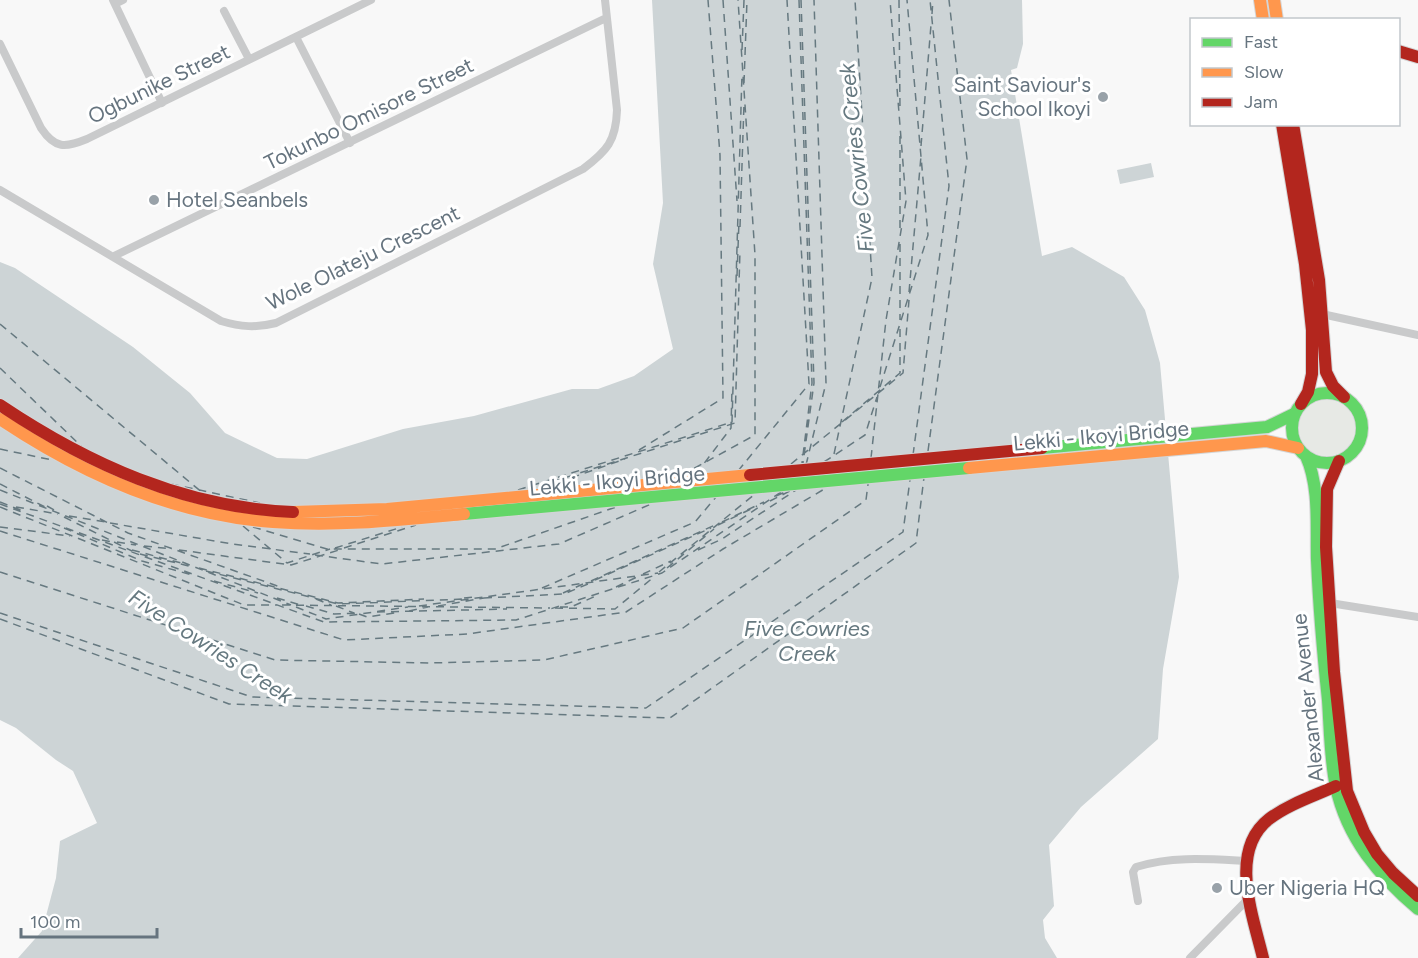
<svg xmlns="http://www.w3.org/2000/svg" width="1418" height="958" font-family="Figtree,sans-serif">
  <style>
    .green { fill: #e7e9e5 }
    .water { fill: #cdd4d6 }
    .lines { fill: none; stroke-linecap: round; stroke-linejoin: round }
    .ferry { stroke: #667980; stroke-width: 1.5; stroke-dasharray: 8 6; stroke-linecap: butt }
    .fast-casing { stroke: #d4d5d6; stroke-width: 14 }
    .slow-casing { stroke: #d4d5d6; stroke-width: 14 }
    .jam-casing { stroke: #d4d5d6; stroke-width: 14 }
    .street { stroke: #c9cacb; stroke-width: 8 }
    .fast { stroke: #63d668; stroke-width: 12 }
    .slow { stroke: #ff974d; stroke-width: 12 }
    .jam { stroke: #b3261e; stroke-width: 12 }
    .poi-dot { fill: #99a2a9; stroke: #fff; stroke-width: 2 }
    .labels { text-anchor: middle; stroke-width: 6; stroke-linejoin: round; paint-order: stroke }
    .street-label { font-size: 21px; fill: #66747f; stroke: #fff }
    .poi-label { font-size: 21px; fill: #66747f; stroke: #fff; text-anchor: start }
    .water-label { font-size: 22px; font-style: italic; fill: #667980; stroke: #fff }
  </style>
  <rect width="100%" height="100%" fill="#f8f8f8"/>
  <!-- green -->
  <path class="green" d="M1299 428a28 28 0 1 1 56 0a28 28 0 1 1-56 0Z"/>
  <!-- water -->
  <path class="water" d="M 652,0 L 1022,0 L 1023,44 L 1017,68 L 1011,70 L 1042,256 L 1072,247 L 1124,277 L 1145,310 L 1160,363 L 1179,577 L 1163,669 L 1158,739 L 1081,807 L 1049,845 L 1054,906 L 1043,920 L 1045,938 L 1057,958 L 18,958 L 42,931 L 56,878 L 60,841 L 97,823 L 73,771 L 56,760 L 16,728 L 0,720 L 0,262 L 15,268 L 133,347 L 190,393 L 225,433 L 277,458 L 307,459 L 403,429 L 474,416 L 572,389 L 598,389 L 634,376 L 673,349 L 653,264 L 663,203 Z
    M 1151,163 L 1154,177 L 1120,184 L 1117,170 Z"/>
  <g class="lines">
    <!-- ferry -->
    <path class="ferry" d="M 723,0 L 737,201
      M 799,0 L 812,383 L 802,463
      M 801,0 L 814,383 L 803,463
      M 899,0 L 900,110
      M 932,14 L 933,0
      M 742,50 L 744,0
      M 744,83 L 747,0
      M 900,136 L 900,233
      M 921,146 L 931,25
      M 740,227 L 744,103
      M 900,244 L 900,320
      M 737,276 L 739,221
      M 909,292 L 921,156
      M 0,324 L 204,494
      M 0,368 L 82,447
      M 880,387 L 928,235 L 907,0
      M 842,422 L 900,373 L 900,328
      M 0,449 L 52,460
      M 639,450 L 723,398 L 720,155 L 708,0
      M 928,451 L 967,159 L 949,0
      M 834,454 L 872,278 L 855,0
      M 913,455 L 949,186 L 930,0
      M 871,458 L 886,320 L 906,201 L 890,0
      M 824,462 L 865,435 L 877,397
      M 791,464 L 903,373 L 909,300
      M 806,465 L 826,383 L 814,0
      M 0,468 L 128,533 L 283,588
      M 738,471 L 809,384 L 787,0
      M 696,474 L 731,428 L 732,388
      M 682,475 L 755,435 L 755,255 L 738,0
      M 0,484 L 47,508
      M 171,484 L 260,503
      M 545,487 L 625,459
      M 0,490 L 291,605
      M 518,490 L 732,422 L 742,73
      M 527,490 L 735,423 L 740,250
      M 776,496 L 785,492
      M 770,501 L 790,491
      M 0,502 L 23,511
      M 0,504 L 324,622 L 516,620 L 662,573 L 781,492
      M 47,506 L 56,511
      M 0,507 L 244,605 L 277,605
      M 16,507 L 58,514
      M 69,516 L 106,522
      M 64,517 L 132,551
      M 722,522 L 764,502
      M 110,523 L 232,544 L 310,554
      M 718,525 L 757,506
      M 243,526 L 287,563 L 330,549
      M 0,527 L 70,536
      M 253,527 L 327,549 L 495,549 L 616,507
      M 64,528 L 142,561 L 192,575
      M 0,531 L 344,640 L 467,634 L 626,612 L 723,549 L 826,488
      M 102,540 L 112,542
      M 117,542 L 136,545
      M 144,546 L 172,549
      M 335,548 L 402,527
      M 344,548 L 416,525
      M 132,550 L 185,564
      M 179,550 L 291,565 L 339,550
      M 698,550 L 722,539 L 796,490
      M 140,554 L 193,567
      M 315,555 L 382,564 L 559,544 L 651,504
      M 199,568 L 338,603 L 424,599
      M 667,568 L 714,529
      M 206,571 L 338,604 L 464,599
      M 0,572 L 275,660 L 429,663 L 544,660 L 683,628 L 866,500 L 868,484
      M 659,572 L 755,494
      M 643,574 L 671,561
      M 595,580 L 711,528
      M 214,581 L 258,593
      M 591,581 L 715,525
      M 616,587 L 639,576
      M 542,588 L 695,522 L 716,497
      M 563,593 L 583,584
      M 277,598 L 301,605
      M 464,598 L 474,597
      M 484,598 L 564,594 L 588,584
      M 316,599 L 331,605
      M 282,605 L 550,608
      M 306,606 L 334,614 L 360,613
      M 336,606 L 354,613
      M 419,606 L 658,573
      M 438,606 L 484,598
      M 296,607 L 326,619 L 408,607
      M 560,607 L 571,607 L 598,595
      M 555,608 L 615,609 L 655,576
      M 409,611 L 428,607
      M 377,612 L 507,609
      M 0,613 L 252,697 L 646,708 L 903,532 L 910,480
      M 359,614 L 367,617 L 395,613
      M 0,619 L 229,704 L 670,718 L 916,543 L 924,477"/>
    <defs>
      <path id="fast" d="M1292 428a35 35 0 1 1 70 0a35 35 0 1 1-70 0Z
        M 1042,448 L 1267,427 L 1294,414
        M 1306,456 C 1320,487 1316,526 1317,560 C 1319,607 1323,653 1328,700 C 1330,729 1330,759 1336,787 C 1347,838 1379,876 1418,909
        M 464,514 L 969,468"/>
      <path id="slow" d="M 1260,0 L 1263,20
        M 1274,0 L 1277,20
        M 0,419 C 82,474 173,515 273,522 C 337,527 400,520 464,514
        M 969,468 L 1266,441 L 1298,448
        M 293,512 L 387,509 L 750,475"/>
      <path id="jam" d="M 1398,51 L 1418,57
        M 1282,124 L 1305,264 L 1312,330 L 1312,374 L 1308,392 L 1301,404
        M 1293,124 L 1319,280 L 1326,372 L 1333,386 L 1344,397
        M 0,405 C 88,464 185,508 293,512
        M 1339,461 L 1327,489 L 1326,547 L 1334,672 L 1347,791 L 1364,832 L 1377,854 L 1393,873 L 1418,896
        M 750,475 L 1042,448
        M 1263,958 C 1253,916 1228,851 1269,819 C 1289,804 1314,796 1336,786"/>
    </defs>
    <!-- fast casing -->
    <use href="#fast" class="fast-casing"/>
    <!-- slow casing -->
    <use href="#slow" class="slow-casing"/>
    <!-- jam casing -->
    <use href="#jam" class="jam-casing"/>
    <!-- street -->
    <path class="street" d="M 113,0 L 162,103
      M 115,4 L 123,0
      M 224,11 L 249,59
      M 296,37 L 350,143
      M 0,44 L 41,128 C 55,149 65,148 87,139 L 371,0
      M 0,190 L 221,321 C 241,327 256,328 276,323 L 583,169 C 607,151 616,141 617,110 L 605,0
      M 114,256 L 606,18
      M 1322,314 L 1418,335
      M 1330,603 L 1418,617
      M 1138,901 L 1133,872 L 1136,867 C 1172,856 1208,859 1245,861
      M 1190,958 L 1249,898"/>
    <!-- fast -->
    <use href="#fast" class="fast"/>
    <!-- slow -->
    <use href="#slow" class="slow"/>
    <!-- jam -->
    <use href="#jam" class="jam"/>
  </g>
  <!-- markers -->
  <g class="poi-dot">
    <circle cx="1103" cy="97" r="6"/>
    <circle cx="154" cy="200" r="6"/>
    <circle cx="1217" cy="888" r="6"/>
  </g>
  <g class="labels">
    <!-- street labels -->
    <g class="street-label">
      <text transform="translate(159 84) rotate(-26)" y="7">Ogbunike Street</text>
      <text transform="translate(369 114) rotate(-26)" y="7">Tokunbo Omisore Street</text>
      <text transform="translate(363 258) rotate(-26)" y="7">Wole Olateju Crescent</text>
      <text transform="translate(1101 436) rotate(-5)" y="7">Lekki - Ikoyi Bridge</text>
      <text transform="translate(617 481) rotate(-5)" y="7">Lekki - Ikoyi Bridge</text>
      <text transform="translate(1308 698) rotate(-96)" y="7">Alexander Avenue</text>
    </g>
    <!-- poi labels -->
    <g class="poi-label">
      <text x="1091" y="92" text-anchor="end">Saint Saviour's<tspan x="1091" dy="24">School Ikoyi</tspan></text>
      <text x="166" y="207">Hotel Seanbels</text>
      <text x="1229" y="895">Uber Nigeria HQ</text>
    </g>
    <!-- water labels -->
    <g class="water-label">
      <text transform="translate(856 158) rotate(-96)" y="8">Five Cowries Creek</text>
      <text x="807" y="636">Five Cowries<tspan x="807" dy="25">Creek</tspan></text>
      <text transform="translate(211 646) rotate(33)" y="8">Five Cowries Creek</text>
    </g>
  </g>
  <!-- legend -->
  <rect x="1190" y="18" width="210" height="108" fill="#ffffff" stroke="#c2c7cc" stroke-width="1.5"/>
  <rect x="1202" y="38" width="30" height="9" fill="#63d668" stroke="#c2c7cc" stroke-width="1.5"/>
  <text x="1244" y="48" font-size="18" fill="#66747f">Fast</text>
  <rect x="1202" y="68" width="30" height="9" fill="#ff974d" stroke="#c2c7cc" stroke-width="1.5"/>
  <text x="1244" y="78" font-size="18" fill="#66747f">Slow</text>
  <rect x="1202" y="98" width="30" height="9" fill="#b3261e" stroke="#c2c7cc" stroke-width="1.5"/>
  <text x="1244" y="108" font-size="18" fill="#66747f">Jam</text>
  <!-- scale -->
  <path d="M21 928v9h136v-9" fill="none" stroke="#66747f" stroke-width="3"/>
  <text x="30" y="928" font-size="18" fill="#66747f" stroke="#ffffff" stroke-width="4.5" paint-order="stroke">100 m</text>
</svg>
